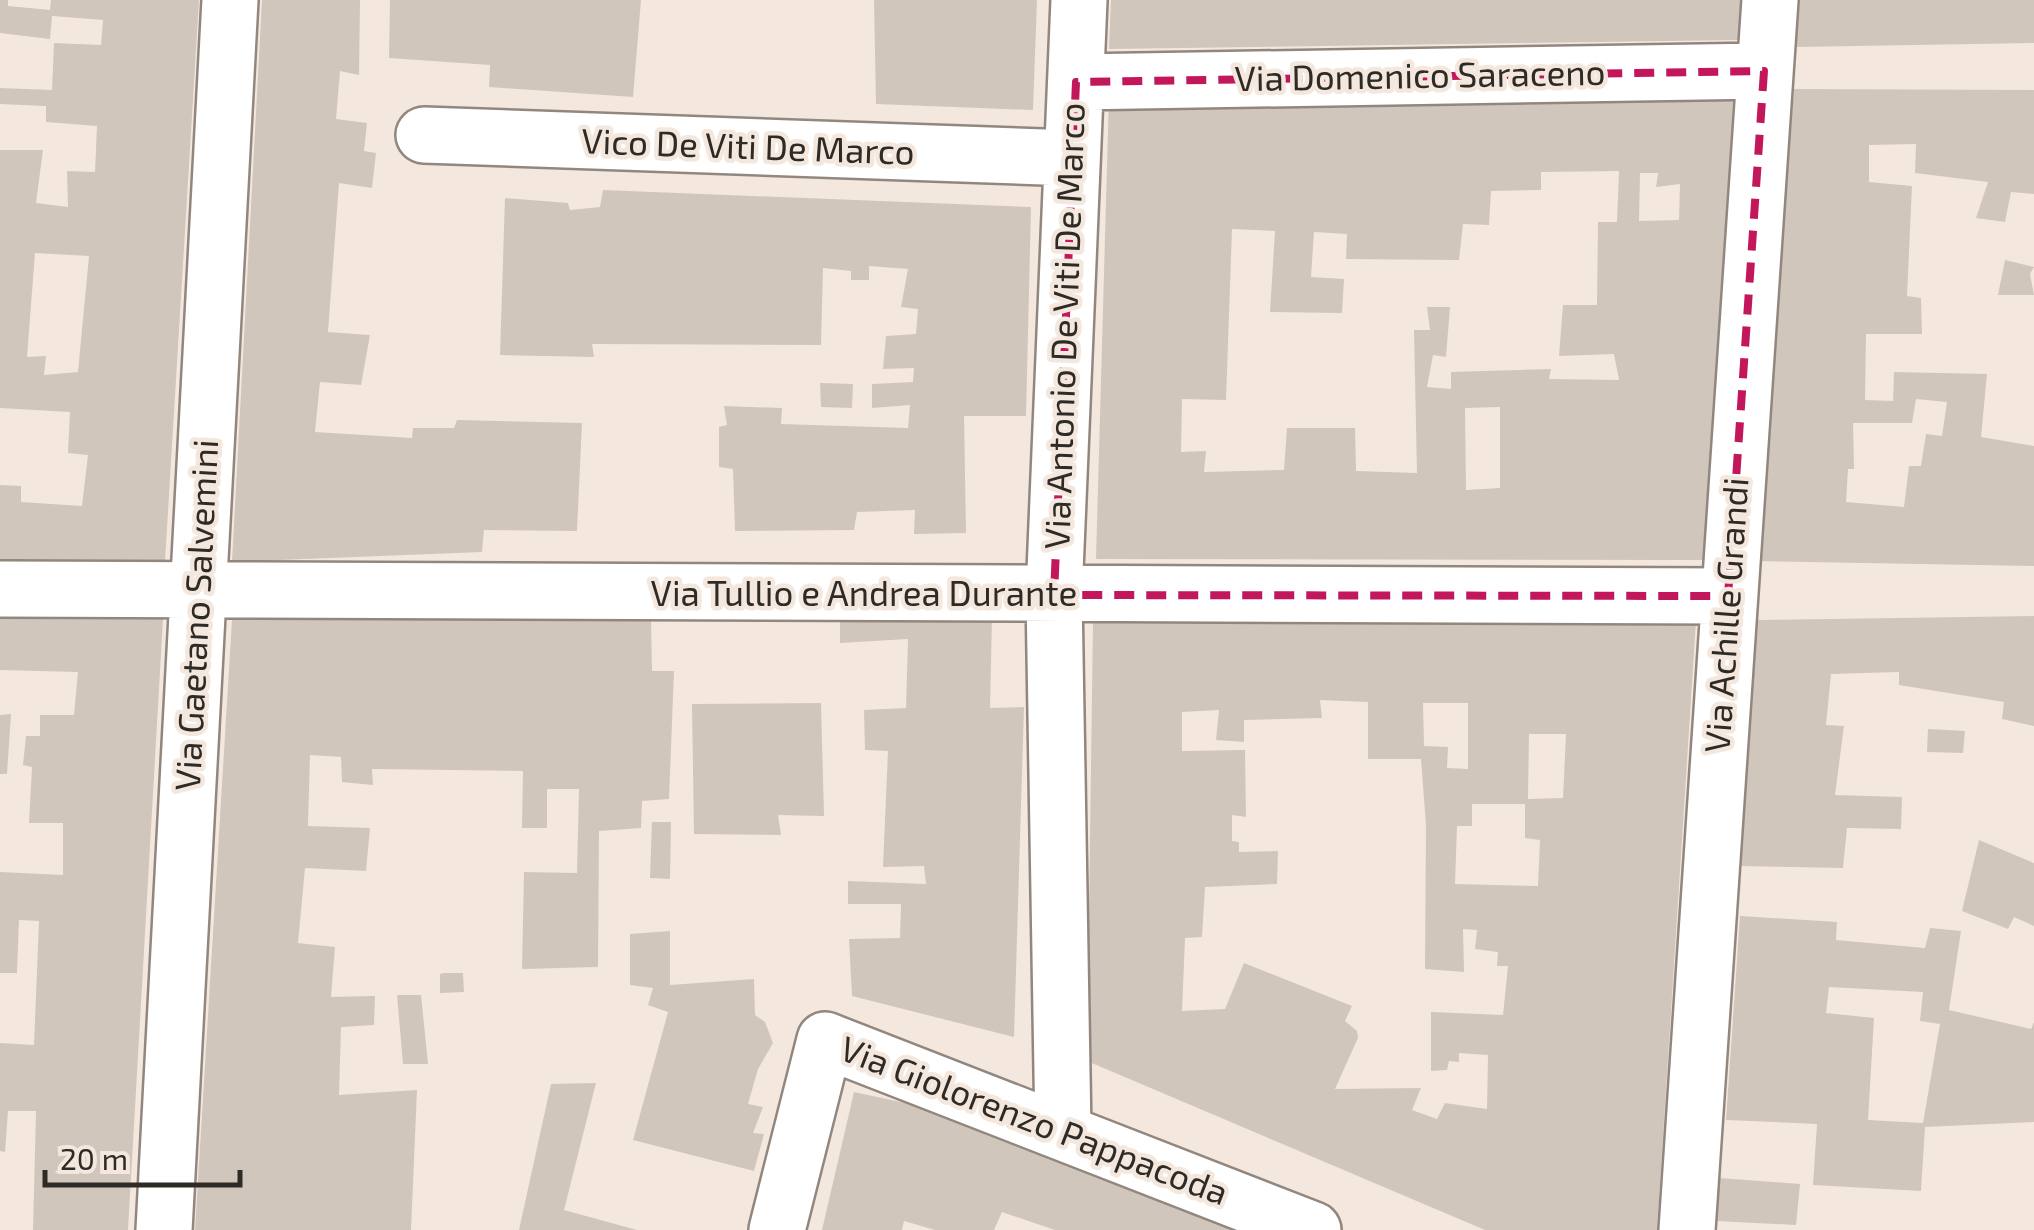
<svg xmlns="http://www.w3.org/2000/svg" width="2034" height="1230" font-family="'Exo 2',sans-serif">
  <style>
    .building { fill: #d1c6bc; fill-rule: evenodd }
    .lines { fill: none; stroke-linecap: round; stroke-linejoin: round }
    .street-casing { stroke: #92877e; stroke-width: 60 }
    .street { stroke: #fff; stroke-width: 55 }
    .marked { fill: none; stroke: #c2185b; stroke-width: 8; stroke-dasharray: 20 12; stroke-linejoin: round }
    .labels { text-anchor: middle; stroke-width: 9; stroke-linejoin: round; paint-order: stroke }
    .street-label { font-size: 35px; fill: #2e2a26; stroke: #f4e8de }
  </style>
  <rect width="100%" height="100%" fill="#f4e8de"/>
  <!-- building -->
  <path class="building" d="M 0,0 L 8,0 L 8,6 L 50,10 L 51,0 L 199,0 L 165,561 L 0,562 L 0,485 L 21,486 L 21,502 L 82,506 L 88,455 L 68,453 L 70,412 L 0,408 L 0,150 L 43,150 L 36,203 L 68,207 L 67,171 L 95,172 L 97,126 L 46,122 L 46,106 L 0,104 L 0,88 L 52,90 L 54,43 L 101,45 L 103,20 L 52,16 L 50,39 L 0,33 ZM 35,253 L 89,256 L 78,372 L 44,375 L 46,356 L 27,357 Z
    M 262,0 L 360,0 L 359,75 L 340,71 L 336,119 L 367,123 L 364,151 L 376,153 L 372,188 L 339,183 L 328,332 L 370,335 L 361,385 L 320,382 L 315,432 L 412,438 L 413,428 L 454,428 L 457,420 L 582,423 L 577,531 L 484,530 L 482,552 L 232,562 Z
    M 390,0 L 641,0 L 633,97 L 489,87 L 490,65 L 389,58 Z
    M 874,0 L 1037,0 L 1033,110 L 876,104 Z
    M 1111,0 L 1741,0 L 1738,40 L 1109,49 Z
    M 1798,0 L 2034,0 L 2034,43 L 1795,47 Z
    M 1794,89 L 2034,90 L 2034,194 L 2011,192 L 2005,222 L 1976,218 L 1988,182 L 1915,173 L 1916,144 L 1869,145 L 1869,182 L 1912,186 L 1907,296 L 1921,298 L 1922,334 L 1866,334 L 1865,400 L 1893,401 L 1894,372 L 1987,374 L 1981,437 L 2034,446 L 2034,566 L 1756,561 ZM 1916,399 L 1947,402 L 1942,436 L 1926,434 L 1921,466 L 1909,466 L 1904,507 L 1846,502 L 1848,469 L 1854,469 L 1853,423 L 1912,423 Z
    M 1736,91 L 1704,560 L 1096,559 L 1109,95 ZM 1619,171 L 1617,222 L 1598,222 L 1597,305 L 1563,305 L 1559,356 L 1614,354 L 1619,380 L 1549,379 L 1551,369 L 1451,372 L 1451,389 L 1427,387 L 1433,355 L 1446,357 L 1450,307 L 1427,307 L 1430,330 L 1414,330 L 1417,473 L 1356,471 L 1355,428 L 1287,428 L 1284,470 L 1204,472 L 1206,451 L 1181,452 L 1182,399 L 1226,400 L 1232,229 L 1275,231 L 1270,312 L 1342,313 L 1344,279 L 1311,277 L 1314,232 L 1347,234 L 1346,259 L 1459,260 L 1463,224 L 1489,225 L 1491,191 L 1541,190 L 1541,172 ZM 1640,173 L 1658,173 L 1656,187 L 1680,184 L 1679,220 L 1639,221 ZM 1500,407 L 1500,488 L 1466,490 L 1465,408 Z
    M 603,190 L 1031,207 L 1026,416 L 964,416 L 966,533 L 914,534 L 915,510 L 857,512 L 854,530 L 735,531 L 733,469 L 719,467 L 719,427 L 727,425 L 724,406 L 782,408 L 781,424 L 908,428 L 910,405 L 872,408 L 872,384 L 913,382 L 914,368 L 883,369 L 886,336 L 916,334 L 918,309 L 901,307 L 908,269 L 869,266 L 869,280 L 851,280 L 851,271 L 823,268 L 821,345 L 592,344 L 594,357 L 500,355 L 505,198 L 568,203 L 570,210 L 600,207 Z
    M 2005,260 L 2034,267 L 2030,274 L 2034,295 L 1998,295 Z
    M 820,383 L 853,384 L 852,408 L 821,407 Z
    M 2034,616 L 2034,726 L 2002,719 L 2004,702 L 1899,685 L 1899,672 L 1831,674 L 1826,725 L 1844,726 L 1835,795 L 1902,797 L 1901,829 L 1847,828 L 1843,868 L 1737,866 L 1756,620 Z
    M 840,618 L 992,618 L 990,708 L 1024,707 L 1014,1037 L 852,996 L 849,939 L 900,938 L 901,904 L 848,904 L 848,881 L 926,884 L 924,866 L 883,867 L 888,751 L 865,750 L 864,710 L 906,708 L 908,639 L 840,643 Z
    M 0,619 L 163,619 L 128,1230 L 33,1230 L 36,1111 L 8,1111 L 5,1152 L 0,1151 L 0,1043 L 34,1045 L 39,921 L 19,920 L 17,973 L 0,973 L 0,872 L 63,875 L 63,823 L 29,823 L 32,767 L 23,765 L 26,736 L 40,736 L 40,715 L 74,715 L 78,672 L 0,670 Z
    M 232,620 L 651,620 L 652,671 L 674,671 L 669,799 L 642,801 L 641,828 L 599,831 L 598,967 L 522,969 L 524,872 L 577,873 L 579,789 L 547,789 L 547,828 L 522,828 L 523,771 L 372,769 L 373,785 L 342,782 L 341,757 L 310,755 L 308,826 L 370,828 L 366,871 L 305,868 L 298,943 L 335,947 L 331,997 L 375,996 L 374,1025 L 341,1027 L 339,1095 L 417,1090 L 411,1230 L 195,1230 Z
    M 1093,620 L 1696,621 L 1657,1230 L 1485,1230 L 1087,1061 ZM 1320,700 L 1368,702 L 1368,759 L 1421,759 L 1426,825 L 1425,969 L 1464,972 L 1463,929 L 1477,930 L 1475,949 L 1498,952 L 1497,966 L 1508,966 L 1503,1015 L 1431,1012 L 1431,1071 L 1447,1070 L 1449,1061 L 1459,1062 L 1459,1053 L 1488,1055 L 1487,1109 L 1445,1103 L 1437,1119 L 1412,1110 L 1421,1088 L 1335,1089 L 1358,1038 L 1357,1031 L 1345,1021 L 1352,1006 L 1244,963 L 1225,1009 L 1182,1011 L 1185,938 L 1202,937 L 1205,887 L 1277,884 L 1278,851 L 1239,852 L 1239,842 L 1232,841 L 1232,815 L 1246,817 L 1245,750 L 1182,751 L 1182,712 L 1219,710 L 1216,740 L 1244,742 L 1244,720 L 1322,718 ZM 1423,703 L 1468,703 L 1468,769 L 1447,768 L 1448,747 L 1424,746 ZM 1529,734 L 1566,734 L 1563,798 L 1528,799 ZM 1472,804 L 1525,804 L 1525,838 L 1540,840 L 1538,886 L 1455,884 L 1457,826 L 1472,826 Z
    M 821,703 L 824,816 L 778,815 L 781,835 L 694,834 L 692,704 Z
    M 11,714 L 7,774 L 0,774 L 0,715 Z
    M 1928,729 L 1965,731 L 1963,753 L 1927,752 Z
    M 652,822 L 671,822 L 670,879 L 650,878 Z
    M 1979,840 L 2034,863 L 2034,926 L 2014,917 L 2008,929 L 1962,911 Z
    M 1740,916 L 1837,922 L 1836,940 L 1925,948 L 1930,928 L 1961,931 L 1949,1010 L 2031,1029 L 2034,1022 L 2034,1122 L 1925,1127 L 1921,1191 L 1813,1185 L 1817,1124 L 1726,1120 ZM 1829,987 L 1923,992 L 1920,1021 L 1940,1024 L 1923,1123 L 1868,1120 L 1874,1018 L 1826,1013 Z
    M 670,931 L 670,985 L 754,979 L 755,1015 L 765,1022 L 773,1043 L 758,1069 L 748,1104 L 763,1107 L 753,1133 L 764,1134 L 754,1171 L 633,1140 L 668,1012 L 648,1005 L 653,988 L 630,985 L 630,934 Z
    M 444,973 L 463,973 L 464,992 L 440,993 L 440,974 Z
    M 397,995 L 421,995 L 428,1064 L 403,1064 Z
    M 596,1083 L 564,1210 L 637,1230 L 519,1230 L 551,1084 Z
    M 854,1092 L 975,1118 L 1243,1215 L 1236,1230 L 1055,1230 L 1002,1212 L 994,1230 L 935,1230 L 904,1221 L 902,1230 L 822,1230 Z
    M 1719,1178 L 1800,1184 L 1796,1225 L 1716,1221 Z"/>
  <g class="lines">
    <defs>
      <path id="street" d="M 1076,82 L 1764,71
        M 424,135 L 1072,158
        M 0,589 L 1728,596
        M 1063,1132 L 1054,595 L 1079,0
        M 164,1230 L 230,0
        M 777,1230 L 825,1040 L 1313,1230
        M 1687,1230 L 1770,0"/>
    </defs>
    <!-- street casing -->
    <use href="#street" class="street-casing"/>
    <!-- street -->
    <use href="#street" class="street"/>
  </g>
  <!-- marked area -->
  <path class="marked" d="M 1764,71 L 1728,596 L 1054,595 L 1076,82 Z"/>
  <g class="labels">
    <!-- street labels -->
    <g class="street-label">
      <text transform="translate(1420 76) rotate(-1)" y="12">Via Domenico Saraceno</text>
      <text transform="translate(748 147) rotate(2)" y="12">Vico De Viti De Marco</text>
      <text transform="translate(1065 326) rotate(-88)" y="12">Via Antonio De Viti De Marco</text>
      <text x="864" y="606">Via Tullio e Andrea Durante</text>
      <text transform="translate(197 615) rotate(-87)" y="12">Via Gaetano Salvemini</text>
      <text transform="translate(1727 615) rotate(-86)" y="12">Via Achille Grandi</text>
      <text transform="translate(1034 1121) rotate(21)" y="12">Via Giolorenzo Pappacoda</text>
    </g>
  </g>
  <!-- scale -->
  <path d="M45 1170v15h195v-15" fill="none" stroke="#2e2a26" stroke-width="5"/>
  <text x="60" y="1170" font-size="30" fill="#2e2a26" stroke="#f4e8de" stroke-width="8" paint-order="stroke">20 m</text>
</svg>
